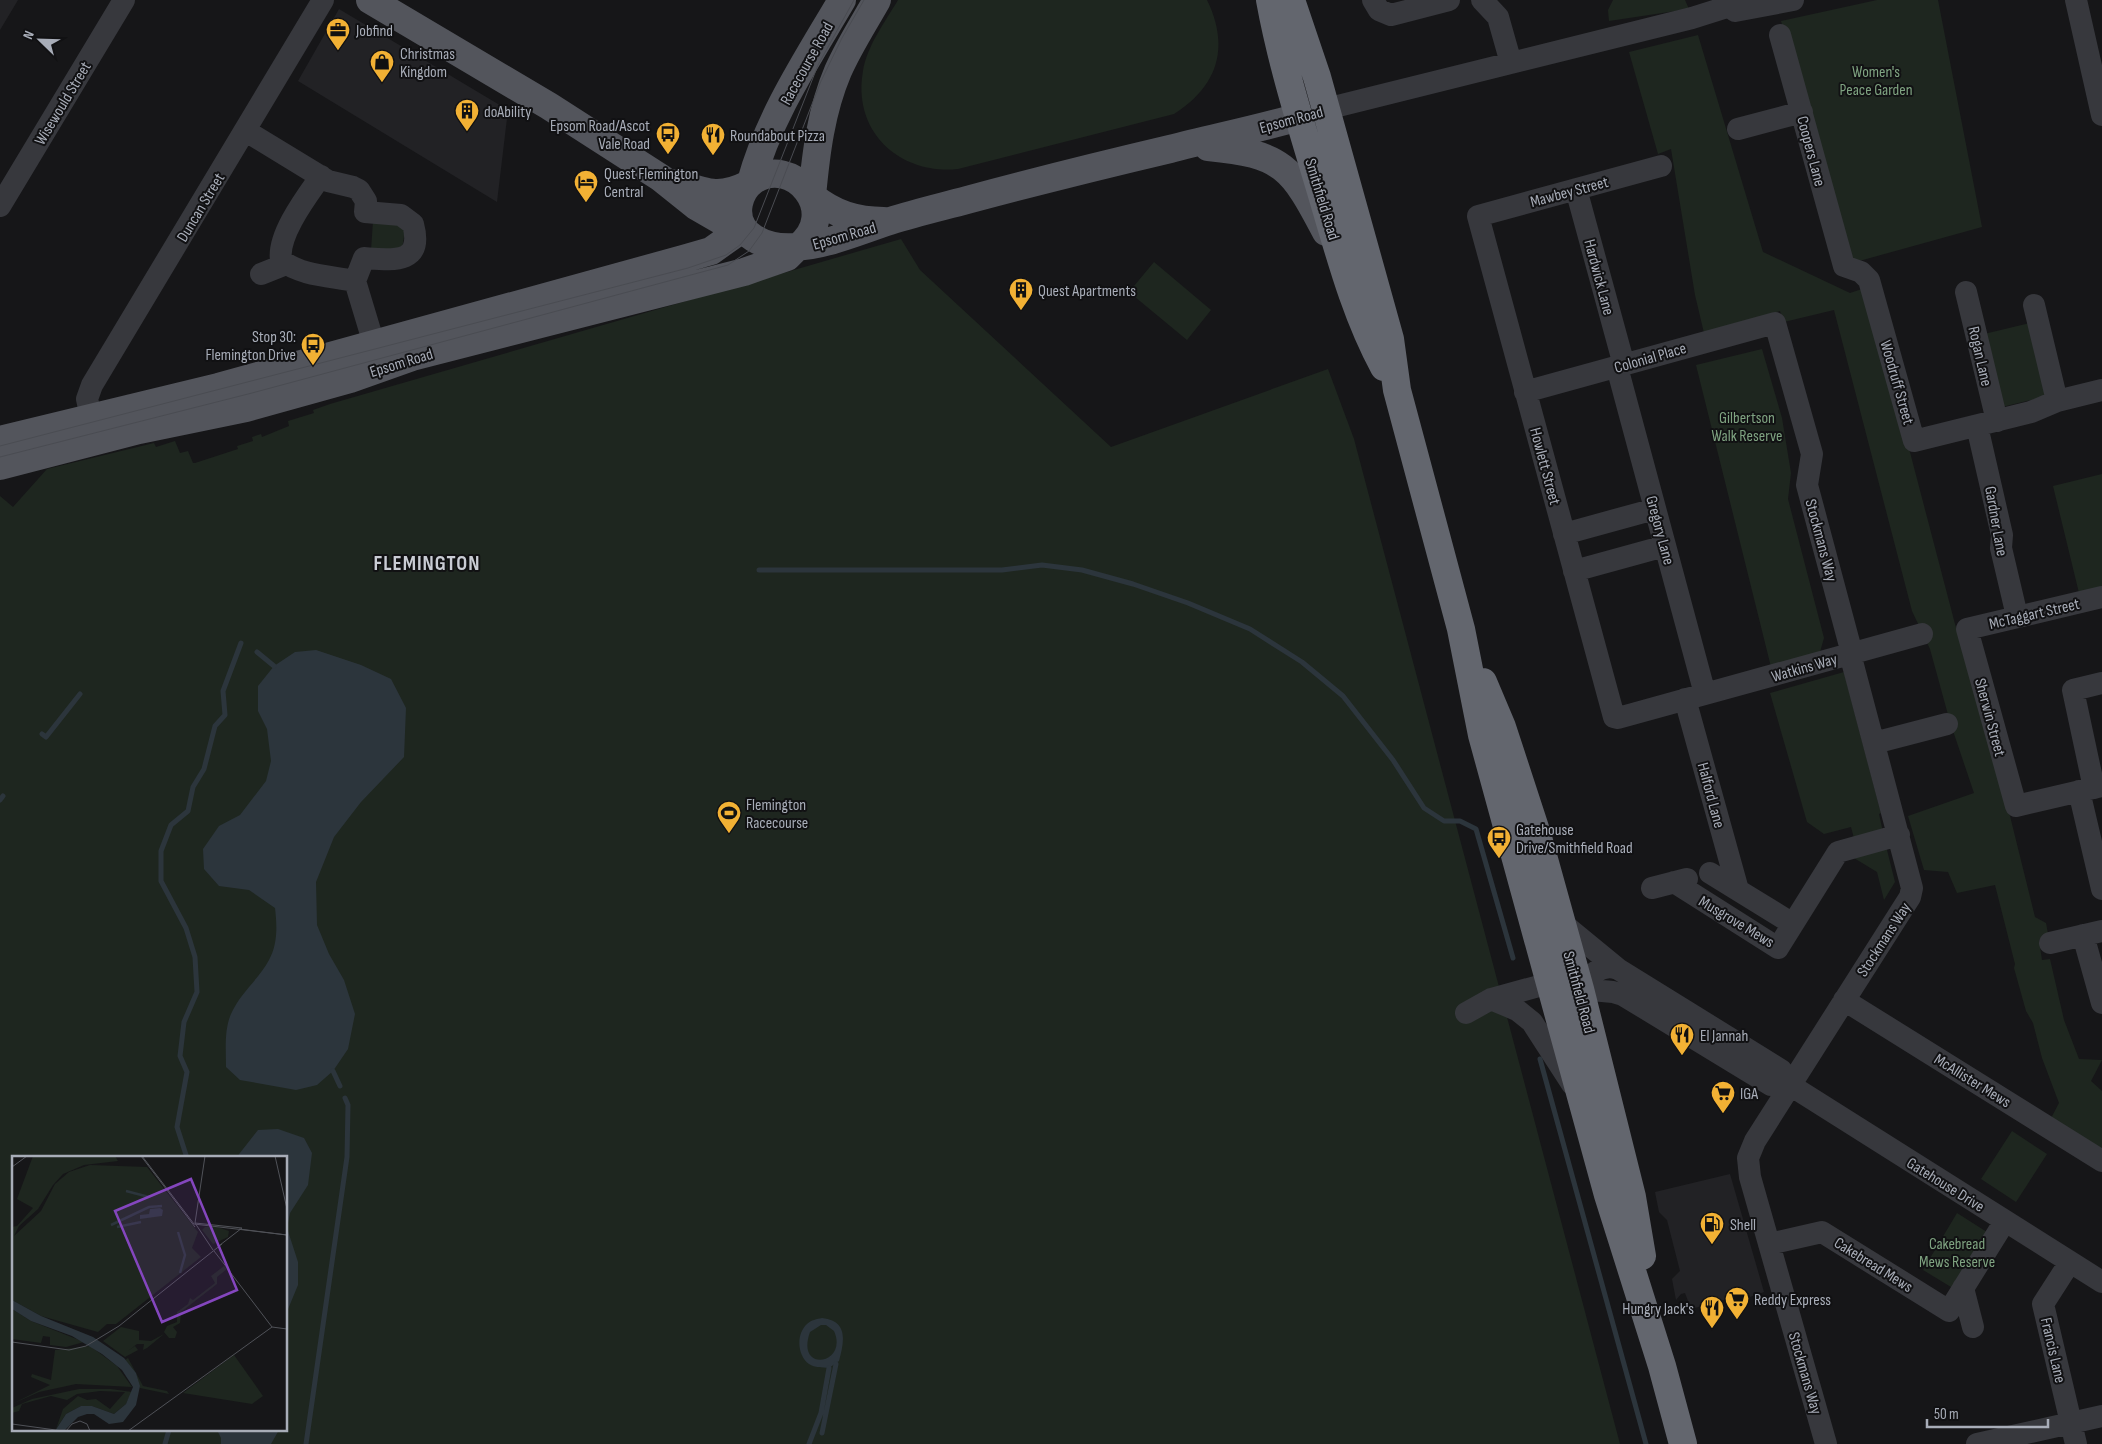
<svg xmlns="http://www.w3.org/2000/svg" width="2102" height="1444" font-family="'Sofia Sans Condensed',sans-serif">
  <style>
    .built { fill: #222225 }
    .green { fill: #1e261f; fill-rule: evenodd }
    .water { fill: #2c353c; fill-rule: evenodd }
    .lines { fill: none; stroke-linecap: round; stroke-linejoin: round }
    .stream { stroke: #2c353c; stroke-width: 5 }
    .minor { stroke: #37383d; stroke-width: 22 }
    .major { stroke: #53555c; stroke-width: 28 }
    .highway { stroke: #63666e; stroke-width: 28 }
    .tram { stroke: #4a4c52; stroke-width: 1 }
    .labels { text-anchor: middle; stroke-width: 4; stroke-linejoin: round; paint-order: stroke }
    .poi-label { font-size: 16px; fill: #a8adb8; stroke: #111113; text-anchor: start }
    .street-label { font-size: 16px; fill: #a8adb8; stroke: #111113 }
    .park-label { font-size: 16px; fill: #7fa381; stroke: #111113 }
    .district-label { font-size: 21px; font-weight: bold; letter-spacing: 1px; fill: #c9ccd4; stroke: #111113 }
    .inset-river { fill: none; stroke: #2c353c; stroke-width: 2.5 }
    .inset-road { fill: none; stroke: #505258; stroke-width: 1 }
    .view { fill: #8446be; fill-opacity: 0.15; stroke: #8446be; stroke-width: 2.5 }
    .inset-edge { fill: none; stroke: #a8adb8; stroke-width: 2.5 }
  </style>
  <rect width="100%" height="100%" fill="#161618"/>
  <!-- built -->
  <path class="built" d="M 0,0 L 18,0 L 0,30 Z
    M 339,9 L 508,110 L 497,202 L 298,81 Z
    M 1730,1174 L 1764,1292 L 1750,1297 L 1749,1293 L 1691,1309 L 1685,1293 L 1681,1294 L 1676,1300 L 1672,1279 L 1680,1271 L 1667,1220 L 1659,1212 L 1655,1192 Z"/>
  <!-- green -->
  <path class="green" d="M 898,0 L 1207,0 C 1230,47 1218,86 1174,114 L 958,169 C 900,175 852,132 863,71 C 867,46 885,22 898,0 Z
    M 1613,0 L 1685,0 L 1689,9 L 1609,21 L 1608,10 Z
    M 1877,0 L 1938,0 L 1982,227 L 1852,263 L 1800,92 L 1781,21 Z
    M 1698,35 L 1763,252 L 1850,293 L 1862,289 L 1906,437 L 1955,624 L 2010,816 L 2035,917 L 2046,923 L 2048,934 L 2039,940 L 2042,960 L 2050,959 L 2064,1020 L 2079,1059 L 2102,1060 L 2091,1081 L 2102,1091 L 2102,1155 L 2049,1122 L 2059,1103 L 2042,1058 L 2033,1023 L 2026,1011 L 2014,968 L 2015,964 L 1995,885 L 1957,893 L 1948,872 L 1924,870 L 1908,816 L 1974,793 L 1950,722 L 1930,649 L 1912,611 L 1834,310 L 1784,322 L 1780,311 L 1704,333 L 1695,295 L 1671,149 L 1658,154 L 1629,52 Z
    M 373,221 L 398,223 L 405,230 L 402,249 L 371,250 Z
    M 901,239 L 920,270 L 1111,447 L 1328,369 L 1354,439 L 1620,1444 L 0,1444 L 0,496 L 13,507 L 47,469 L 154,443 L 156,447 L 175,441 L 180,453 L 188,451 L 193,463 L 195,463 L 238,449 L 237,446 L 253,441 L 252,437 L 261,434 L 262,437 L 289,426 L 288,421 L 314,413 L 313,410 L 330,404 ZM 14,1158 L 286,1158 L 286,1430 L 14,1430 Z
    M 1154,262 L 1211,310 L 1187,340 L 1129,292 Z
    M 2030,323 L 2048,396 L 2002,407 L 1984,334 Z
    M 1762,349 L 1782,418 L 1791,473 L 1788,499 L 1824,638 L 1820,652 L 1771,667 L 1696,365 Z
    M 2102,474 L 2102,587 L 2079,593 L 2053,486 Z
    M 1844,672 L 1881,813 L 1879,814 L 1883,832 L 1854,838 L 1851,827 L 1824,834 L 1807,822 L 1770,693 Z
    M 1886,846 L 1895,882 L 1884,900 L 1877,872 L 1849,855 Z
    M 2012,1131 L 2047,1154 L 2016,1202 L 1981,1179 Z
    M 1957,1213 L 1990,1234 L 1956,1290 L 1923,1270 Z"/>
  <!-- water -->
  <path class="water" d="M 316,650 L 361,665 L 391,679 L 406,708 L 404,757 L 361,802 L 334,837 L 316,882 L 317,925 L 329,954 L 344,980 L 355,1014 L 348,1049 L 333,1071 L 317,1085 L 296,1090 L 240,1080 L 226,1067 C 226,1050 224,1030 231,1014 C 240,993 259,979 269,960 C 278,944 277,925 275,908 L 249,890 L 219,886 L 204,869 L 203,849 L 219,826 L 240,815 L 266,781 L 271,761 L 267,729 L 258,711 L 258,686 L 274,666 L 295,652 Z
    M 278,1129 L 304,1138 L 312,1153 L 308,1185 L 290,1213 L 287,1228 L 298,1262 L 298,1285 L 286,1314 L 286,1158 L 236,1158 L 258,1130 Z
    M 822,1318 C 849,1321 844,1342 839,1361 L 829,1368 C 822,1367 815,1368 809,1364 C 797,1355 796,1334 807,1324 C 811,1320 817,1319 822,1318 ZM 821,1325 L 826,1325 L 834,1331 C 849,1364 795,1374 810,1332 Z
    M 217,1430 L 279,1430 L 271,1444 L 221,1444 L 221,1438 Z"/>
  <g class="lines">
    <!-- stream -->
    <path class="stream" d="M 759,570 L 1002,570 L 1042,565 L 1082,570 L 1133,584 L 1188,603 L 1250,629 L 1302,662 L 1343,696 L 1393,760 L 1424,808 L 1444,821 L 1460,821 L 1476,829 L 1513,958
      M 257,652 L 274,666
      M 42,734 L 46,737 L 80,694
      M 0,800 L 3,796
      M 1540,1059 L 1646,1444
      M 333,1071 L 340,1086
      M 187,1158 L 177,1127 L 187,1072 L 180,1056 L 184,1022 L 197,992 L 195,957 L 186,928 L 161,881 L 161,851 L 171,825 L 188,811 L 193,787 L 204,769 L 215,726 L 225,715 L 223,691 L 241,643
      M 822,1433 L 836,1364
      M 165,1444 L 169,1430
      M 306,1444 L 347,1157 L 348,1105 L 345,1098
      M 809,1444 L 821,1413 L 829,1368"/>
    <!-- minor -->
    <path class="minor" d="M 1373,0 L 1379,10 L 1391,15 L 1449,0
      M 1482,0 L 1498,17 L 1511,63
      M 2076,0 L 2102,115
      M 1735,11 L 1793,0
      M 1780,35 L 1844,266 L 1861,272 L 1869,280 L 1914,441 L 2031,412 L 2057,401 L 2102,390
      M 1326,109 L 1692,18 L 1749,0
      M 1738,129 L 1802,112
      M 246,131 L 328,181 L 353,187 L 359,190 L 366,201 L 365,212 L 401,215 L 413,224 C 424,265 392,260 364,258 L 355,281 L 374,344
      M 1661,166 L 1478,216 L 1614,717 L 1618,718 L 1922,634
      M 321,176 C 307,196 277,235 281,260 C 301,276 331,276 355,281
      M 1576,189 L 1624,365
      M 0,206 L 124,0
      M 261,274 L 286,264
      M 1966,292 L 1997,421
      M 2034,305 L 2057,401
      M 1617,367 L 1705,694
      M 1525,392 L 1775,323 L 1812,454 L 1807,485 L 1850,646 L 1853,665 L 1912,888 L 1910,897 L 1755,1141 L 1748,1158 L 1750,1177 L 1826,1444
      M 91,417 L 87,399 L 92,385 L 323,0
      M 1977,426 L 2002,535 L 2001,548 L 2017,616
      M 1564,534 L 1655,509
      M 1574,571 L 1665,546
      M 2102,597 L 1967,629 L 2016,806 L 2102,786
      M 1685,699 L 1738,890
      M 1874,743 L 1947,724
      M 2094,788 L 2073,690 L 2102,683
      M 2079,791 L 2102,889
      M 1710,873 L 1793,924
      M 1674,882 L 1778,948 L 1838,852 L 1899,835
      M 1652,888 L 1687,879
      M 1562,923 L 1618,969
      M 2083,935 L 2102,1003
      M 2050,943 L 2102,931
      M 1491,999 L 1517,1010 L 1532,1022 L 1572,1084
      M 1844,1000 L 2102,1161
      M 1466,1013 L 1491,999 L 1550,983
      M 1790,1085 L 1771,1085 L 1623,995 L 1613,992 L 1580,989 C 1587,976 1603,962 1618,969 L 1781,1070 L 1790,1085 L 2102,1282
      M 1769,1244 L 1822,1232 L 1949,1311 L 2005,1221
      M 2070,1262 L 2043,1304 L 2076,1444
      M 1963,1288 L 1973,1327
      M 1977,1444 L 2102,1416"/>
    <!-- major -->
    <path class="major" d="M 370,0 L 549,106 L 661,178 L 696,206 L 722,221 L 740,225
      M 1208,147 C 1283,154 1292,167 1326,232
      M 751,182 C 769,116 808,58 842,0
      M 677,183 C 707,193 719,199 749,184
      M 812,196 C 816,153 821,111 838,71 C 849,46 864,23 877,0
      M 813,197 C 834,214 856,221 884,221
      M 798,247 C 843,212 792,153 753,181 C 746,186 741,195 739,203 C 732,236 767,249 795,247 C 828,245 859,231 890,221 C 915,213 941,207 967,200 C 1034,182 1102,165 1170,149 C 1213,138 1257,129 1299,117
      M 0,440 L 218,387 L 683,259 L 711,251 L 742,229
      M 0,466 L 139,430 L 246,408 L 350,379 L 412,357 L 744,272 L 787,257 L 797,247"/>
    <!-- highway -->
    <path class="highway" d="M 1270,0 C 1282,66 1303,131 1322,195 C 1339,252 1355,314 1384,367
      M 1291,0 L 1317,77 L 1390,339 L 1397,390 L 1461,629 L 1482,735 L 1608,1195 L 1662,1366 L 1683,1444
      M 1483,682 L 1502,727 L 1537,834 L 1580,989 L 1632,1197 L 1642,1256"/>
    <!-- tram -->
    <path class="tram" d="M 0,446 L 688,268 L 726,255 L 740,245 L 754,228 L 818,65 L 854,0
      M 0,457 L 252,393 L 728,265 L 749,251 L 762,233 L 821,81 L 842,38 L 864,0"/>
  </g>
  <!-- icons -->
  <defs>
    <symbol id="office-pin" viewBox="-11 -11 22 30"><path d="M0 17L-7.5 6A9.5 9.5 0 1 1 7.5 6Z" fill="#f2b134" stroke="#111113"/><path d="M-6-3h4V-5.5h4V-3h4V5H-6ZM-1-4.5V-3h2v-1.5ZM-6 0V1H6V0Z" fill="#111"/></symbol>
    <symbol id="shop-pin" viewBox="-11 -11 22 30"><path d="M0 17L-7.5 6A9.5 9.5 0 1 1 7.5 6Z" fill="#f2b134" stroke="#111113"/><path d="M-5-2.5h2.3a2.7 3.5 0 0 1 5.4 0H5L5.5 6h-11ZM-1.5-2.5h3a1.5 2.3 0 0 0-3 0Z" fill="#111"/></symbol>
    <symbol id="building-pin" viewBox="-11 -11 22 30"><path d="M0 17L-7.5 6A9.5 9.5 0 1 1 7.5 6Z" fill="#f2b134" stroke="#111113"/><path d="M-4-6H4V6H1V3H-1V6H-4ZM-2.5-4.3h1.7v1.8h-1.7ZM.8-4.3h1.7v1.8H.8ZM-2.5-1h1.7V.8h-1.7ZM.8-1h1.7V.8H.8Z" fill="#111"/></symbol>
    <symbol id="bus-pin" viewBox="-11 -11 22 30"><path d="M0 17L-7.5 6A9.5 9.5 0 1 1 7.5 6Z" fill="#f2b134" stroke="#111113"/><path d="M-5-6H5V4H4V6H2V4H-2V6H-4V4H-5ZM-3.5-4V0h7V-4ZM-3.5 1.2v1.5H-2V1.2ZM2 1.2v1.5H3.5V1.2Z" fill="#111"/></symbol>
    <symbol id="restaurant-pin" viewBox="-11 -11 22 30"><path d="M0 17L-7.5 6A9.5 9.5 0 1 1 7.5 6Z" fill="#f2b134" stroke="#111113"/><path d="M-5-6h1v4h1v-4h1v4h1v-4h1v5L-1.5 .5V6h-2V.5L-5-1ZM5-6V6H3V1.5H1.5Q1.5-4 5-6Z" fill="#111"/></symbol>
    <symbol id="hotel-pin" viewBox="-11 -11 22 30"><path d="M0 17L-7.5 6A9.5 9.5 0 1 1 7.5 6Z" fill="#f2b134" stroke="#111113"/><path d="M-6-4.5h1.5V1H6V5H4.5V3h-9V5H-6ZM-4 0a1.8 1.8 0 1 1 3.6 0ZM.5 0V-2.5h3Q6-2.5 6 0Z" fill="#111"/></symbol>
    <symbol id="stadium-pin" viewBox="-11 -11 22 30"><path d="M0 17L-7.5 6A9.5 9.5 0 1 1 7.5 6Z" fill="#f2b134" stroke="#111113"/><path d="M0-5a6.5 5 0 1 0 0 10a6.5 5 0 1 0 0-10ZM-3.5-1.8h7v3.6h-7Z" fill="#111"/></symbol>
    <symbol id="supermarket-pin" viewBox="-11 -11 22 30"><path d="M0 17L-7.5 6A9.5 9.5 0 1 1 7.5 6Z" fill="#f2b134" stroke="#111113"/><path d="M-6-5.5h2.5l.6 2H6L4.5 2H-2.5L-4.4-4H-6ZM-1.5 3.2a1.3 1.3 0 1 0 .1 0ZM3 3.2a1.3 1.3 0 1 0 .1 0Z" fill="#111"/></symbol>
    <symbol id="fuel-pin" viewBox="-11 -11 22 30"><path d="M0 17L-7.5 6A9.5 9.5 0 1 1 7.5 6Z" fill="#f2b134" stroke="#111113"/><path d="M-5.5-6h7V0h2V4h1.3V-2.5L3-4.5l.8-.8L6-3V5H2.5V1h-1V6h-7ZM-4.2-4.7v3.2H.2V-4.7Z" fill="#111"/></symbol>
  </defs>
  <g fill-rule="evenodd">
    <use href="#office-pin" x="324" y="16" width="28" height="38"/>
    <use href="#shop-pin" x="368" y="48" width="28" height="38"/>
    <use href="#building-pin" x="453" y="97" width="28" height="38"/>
    <use href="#bus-pin" x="654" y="120" width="28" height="38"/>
    <use href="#restaurant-pin" x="699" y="121" width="28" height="38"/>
    <use href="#hotel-pin" x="572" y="168" width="28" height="38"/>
    <use href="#building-pin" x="1007" y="276" width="28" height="38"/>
    <use href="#bus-pin" x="299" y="331" width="28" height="38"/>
    <use href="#stadium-pin" x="715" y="799" width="28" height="38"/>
    <use href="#bus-pin" x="1485" y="824" width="28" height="38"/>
    <use href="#restaurant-pin" x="1668" y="1021" width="28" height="38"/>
    <use href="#supermarket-pin" x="1709" y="1079" width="28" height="38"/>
    <use href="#fuel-pin" x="1698" y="1210" width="28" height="38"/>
    <use href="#supermarket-pin" x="1723" y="1285" width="28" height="38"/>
    <use href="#restaurant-pin" x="1698" y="1294" width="28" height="38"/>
  </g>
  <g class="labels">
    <!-- poi labels -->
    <g class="poi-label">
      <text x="356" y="36">Jobfind</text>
      <text x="400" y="59">Christmas<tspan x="400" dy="18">Kingdom</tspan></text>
      <text x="484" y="117">doAbility</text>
      <text x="650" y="131" text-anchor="end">Epsom Road/Ascot<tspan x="650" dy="18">Vale Road</tspan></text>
      <text x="730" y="141">Roundabout Pizza</text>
      <text x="604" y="179">Quest Flemington<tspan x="604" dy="18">Central</tspan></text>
      <text x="1038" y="296">Quest Apartments</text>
      <text x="296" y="342" text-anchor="end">Stop 30:<tspan x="296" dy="18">Flemington Drive</tspan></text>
      <text x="746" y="810">Flemington<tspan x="746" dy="18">Racecourse</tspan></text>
      <text x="1516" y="835">Gatehouse<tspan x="1516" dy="18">Drive/Smithfield Road</tspan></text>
      <text x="1700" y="1041">El Jannah</text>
      <text x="1740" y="1099">IGA</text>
      <text x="1730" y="1230">Shell</text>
      <text x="1754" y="1305">Reddy Express</text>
      <text x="1694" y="1314" text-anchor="end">Hungry Jack's</text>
    </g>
    <!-- street labels -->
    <g class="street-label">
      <text transform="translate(806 63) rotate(-61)" y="6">Racecourse Road</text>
      <text transform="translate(62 103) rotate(-59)" y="6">Wisewould Street</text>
      <text transform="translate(1291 119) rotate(-15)" y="6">Epsom Road</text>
      <text transform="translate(1812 151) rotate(75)" y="6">Coopers Lane</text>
      <text transform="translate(1569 191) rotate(-15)" y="6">Mawbey Street</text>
      <text transform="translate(1323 199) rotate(73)" y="6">Smithfield Road</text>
      <text transform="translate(200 207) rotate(-59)" y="6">Duncan Street</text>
      <text transform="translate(844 235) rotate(-16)" y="6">Epsom Road</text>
      <text transform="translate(1600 277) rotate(75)" y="6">Hardwick Lane</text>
      <text transform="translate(1981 356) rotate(77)" y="6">Rogan Lane</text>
      <text transform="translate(1650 357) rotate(-16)" y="6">Colonial Place</text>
      <text transform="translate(401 362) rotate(-17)" y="6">Epsom Road</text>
      <text transform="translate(1898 382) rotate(74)" y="6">Woodruff Street</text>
      <text transform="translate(1546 466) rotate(75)" y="6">Howlett Street</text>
      <text transform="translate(1997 521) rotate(80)" y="6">Gardner Lane</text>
      <text transform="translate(1661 530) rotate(75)" y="6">Gregory Lane</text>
      <text transform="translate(1822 540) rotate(75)" y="6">Stockmans Way</text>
      <text transform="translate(2034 613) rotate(-13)" y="6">McTaggart Street</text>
      <text transform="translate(1804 667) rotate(-16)" y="6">Watkins Way</text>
      <text transform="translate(1991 717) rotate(75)" y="6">Sherwin Street</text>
      <text transform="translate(1712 795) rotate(75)" y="6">Halford Lane</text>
      <text transform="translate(1737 921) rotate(31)" y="6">Musgrove Mews</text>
      <text transform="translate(1883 939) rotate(-57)" y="6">Stockmans Way</text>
      <text transform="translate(1580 992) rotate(75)" y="6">Smithfield Road</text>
      <text transform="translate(1973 1080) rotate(32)" y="6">McAllister Mews</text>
      <text transform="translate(1946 1184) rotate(32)" y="6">Gatehouse Drive</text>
      <text transform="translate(1874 1264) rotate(32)" y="6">Cakebread Mews</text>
      <text transform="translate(2054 1350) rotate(77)" y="6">Francis Lane</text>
      <text transform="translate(1806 1373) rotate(74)" y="6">Stockmans Way</text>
    </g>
    <!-- park labels -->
    <g class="park-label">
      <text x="1876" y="77">Women's<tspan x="1876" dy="18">Peace Garden</tspan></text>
      <text x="1747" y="423">Gilbertson<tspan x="1747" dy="18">Walk Reserve</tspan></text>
      <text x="1957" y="1249">Cakebread<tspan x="1957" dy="18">Mews Reserve</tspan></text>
    </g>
    <!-- district labels -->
    <g class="district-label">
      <text x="427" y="570">FLEMINGTON</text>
    </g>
  </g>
  <!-- overview -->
  <g transform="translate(12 1156)">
    <rect width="275" height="275" fill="#161618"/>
    <path d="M 21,0 L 103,0 L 106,5 L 72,9 L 51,18 L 41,29 L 26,53 L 7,70 L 2,80 L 29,55 L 43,28 L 57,16 L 78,9 L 135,11 L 186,76 L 180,92 L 189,101 L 104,168 L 95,168 L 86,176 L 29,160 L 0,144 L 0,71 L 5,70 L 21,52 L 5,43 ZM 205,71 L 217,75 L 216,81 L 201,88 L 190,74 L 193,71 ZM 212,110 L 215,113 L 205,121 L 205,128 L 169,156 L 168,167 L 161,171 L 165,176 L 163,182 L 157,182 L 152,176 L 155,170 L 165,166 L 165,156 L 176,148 L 178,142 L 181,144 L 203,127 L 199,120 ZM 0,153 L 19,165 L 72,186 L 54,191 L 38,189 L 38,181 L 31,180 L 29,187 L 0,183 ZM 109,171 L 127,175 L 127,184 L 139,185 L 152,178 L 135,192 L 131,194 L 132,188 L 125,188 L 116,195 L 123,190 L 126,194 L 113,201 L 91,185 ZM 78,190 L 105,210 L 120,231 L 64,228 L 27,236 L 0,248 L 38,229 L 19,221 L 20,218 L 39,224 L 43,194 ZM 222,199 L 251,240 L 240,248 L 171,237 ZM 116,202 L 131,230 L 155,235 L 157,238 L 128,232 L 124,217 L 113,204 ZM 67,233 L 99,233 L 120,236 L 114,248 L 102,258 L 80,250 L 69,250 L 54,258 L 44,273 L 51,253 L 66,240 L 75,244 L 84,243 L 98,253 L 113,236 L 88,235 L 65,238 L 55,244 L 39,240 L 10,248 L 7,255 L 0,257 L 0,252 L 20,243 Z" fill="#1e261f"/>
    <path d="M 148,52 L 151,54 L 150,60 L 128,63 L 128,59 L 137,58 L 138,53 ZM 0,144 L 29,160 L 81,181 L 112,202 L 124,217 L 128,230 L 124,249 L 111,266 L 97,268 L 82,258 L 75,258 L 66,261 L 52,275 L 43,275 L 54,258 L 69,250 L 80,250 L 102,258 L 114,248 L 121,231 L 110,214 L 90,198 L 60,180 L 19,165 L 0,153 Z" fill="#2c353c"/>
    <path class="inset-river" d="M 114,35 L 137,41M 99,69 L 137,51 L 150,50M 105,71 L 129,66M 166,76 L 173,99 L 168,117"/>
    <path class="inset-road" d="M 129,0 L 183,71M 130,0 L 182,68 L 275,79M 263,0 L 275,53M 0,11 L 15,0M 183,67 L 193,0M 227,73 L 275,79M 208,89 L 230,72M 201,94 L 183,67 L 230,72M 202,95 L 216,113M 215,112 L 260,171M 260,171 L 275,173M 0,186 L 57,194 L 74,190 L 107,170 L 210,88M 0,268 L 51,275M 54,275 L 60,268 L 68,265 L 75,268 L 78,275M 116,275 L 260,171"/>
    <path class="view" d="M 179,23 L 225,134 L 150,166 L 103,55 Z"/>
    <rect width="275" height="275" class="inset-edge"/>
  </g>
  <!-- north arrow -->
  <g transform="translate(40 40) rotate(293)" stroke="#111113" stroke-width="4" paint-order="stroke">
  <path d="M0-4L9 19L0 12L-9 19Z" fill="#a8adb8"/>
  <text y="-8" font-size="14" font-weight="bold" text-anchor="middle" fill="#a8adb8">N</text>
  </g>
  <!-- scale -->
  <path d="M1927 1419v8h121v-8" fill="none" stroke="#a8adb8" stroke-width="2.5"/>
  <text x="1934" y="1419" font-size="15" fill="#a8adb8" stroke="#111113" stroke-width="4" paint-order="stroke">50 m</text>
</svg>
